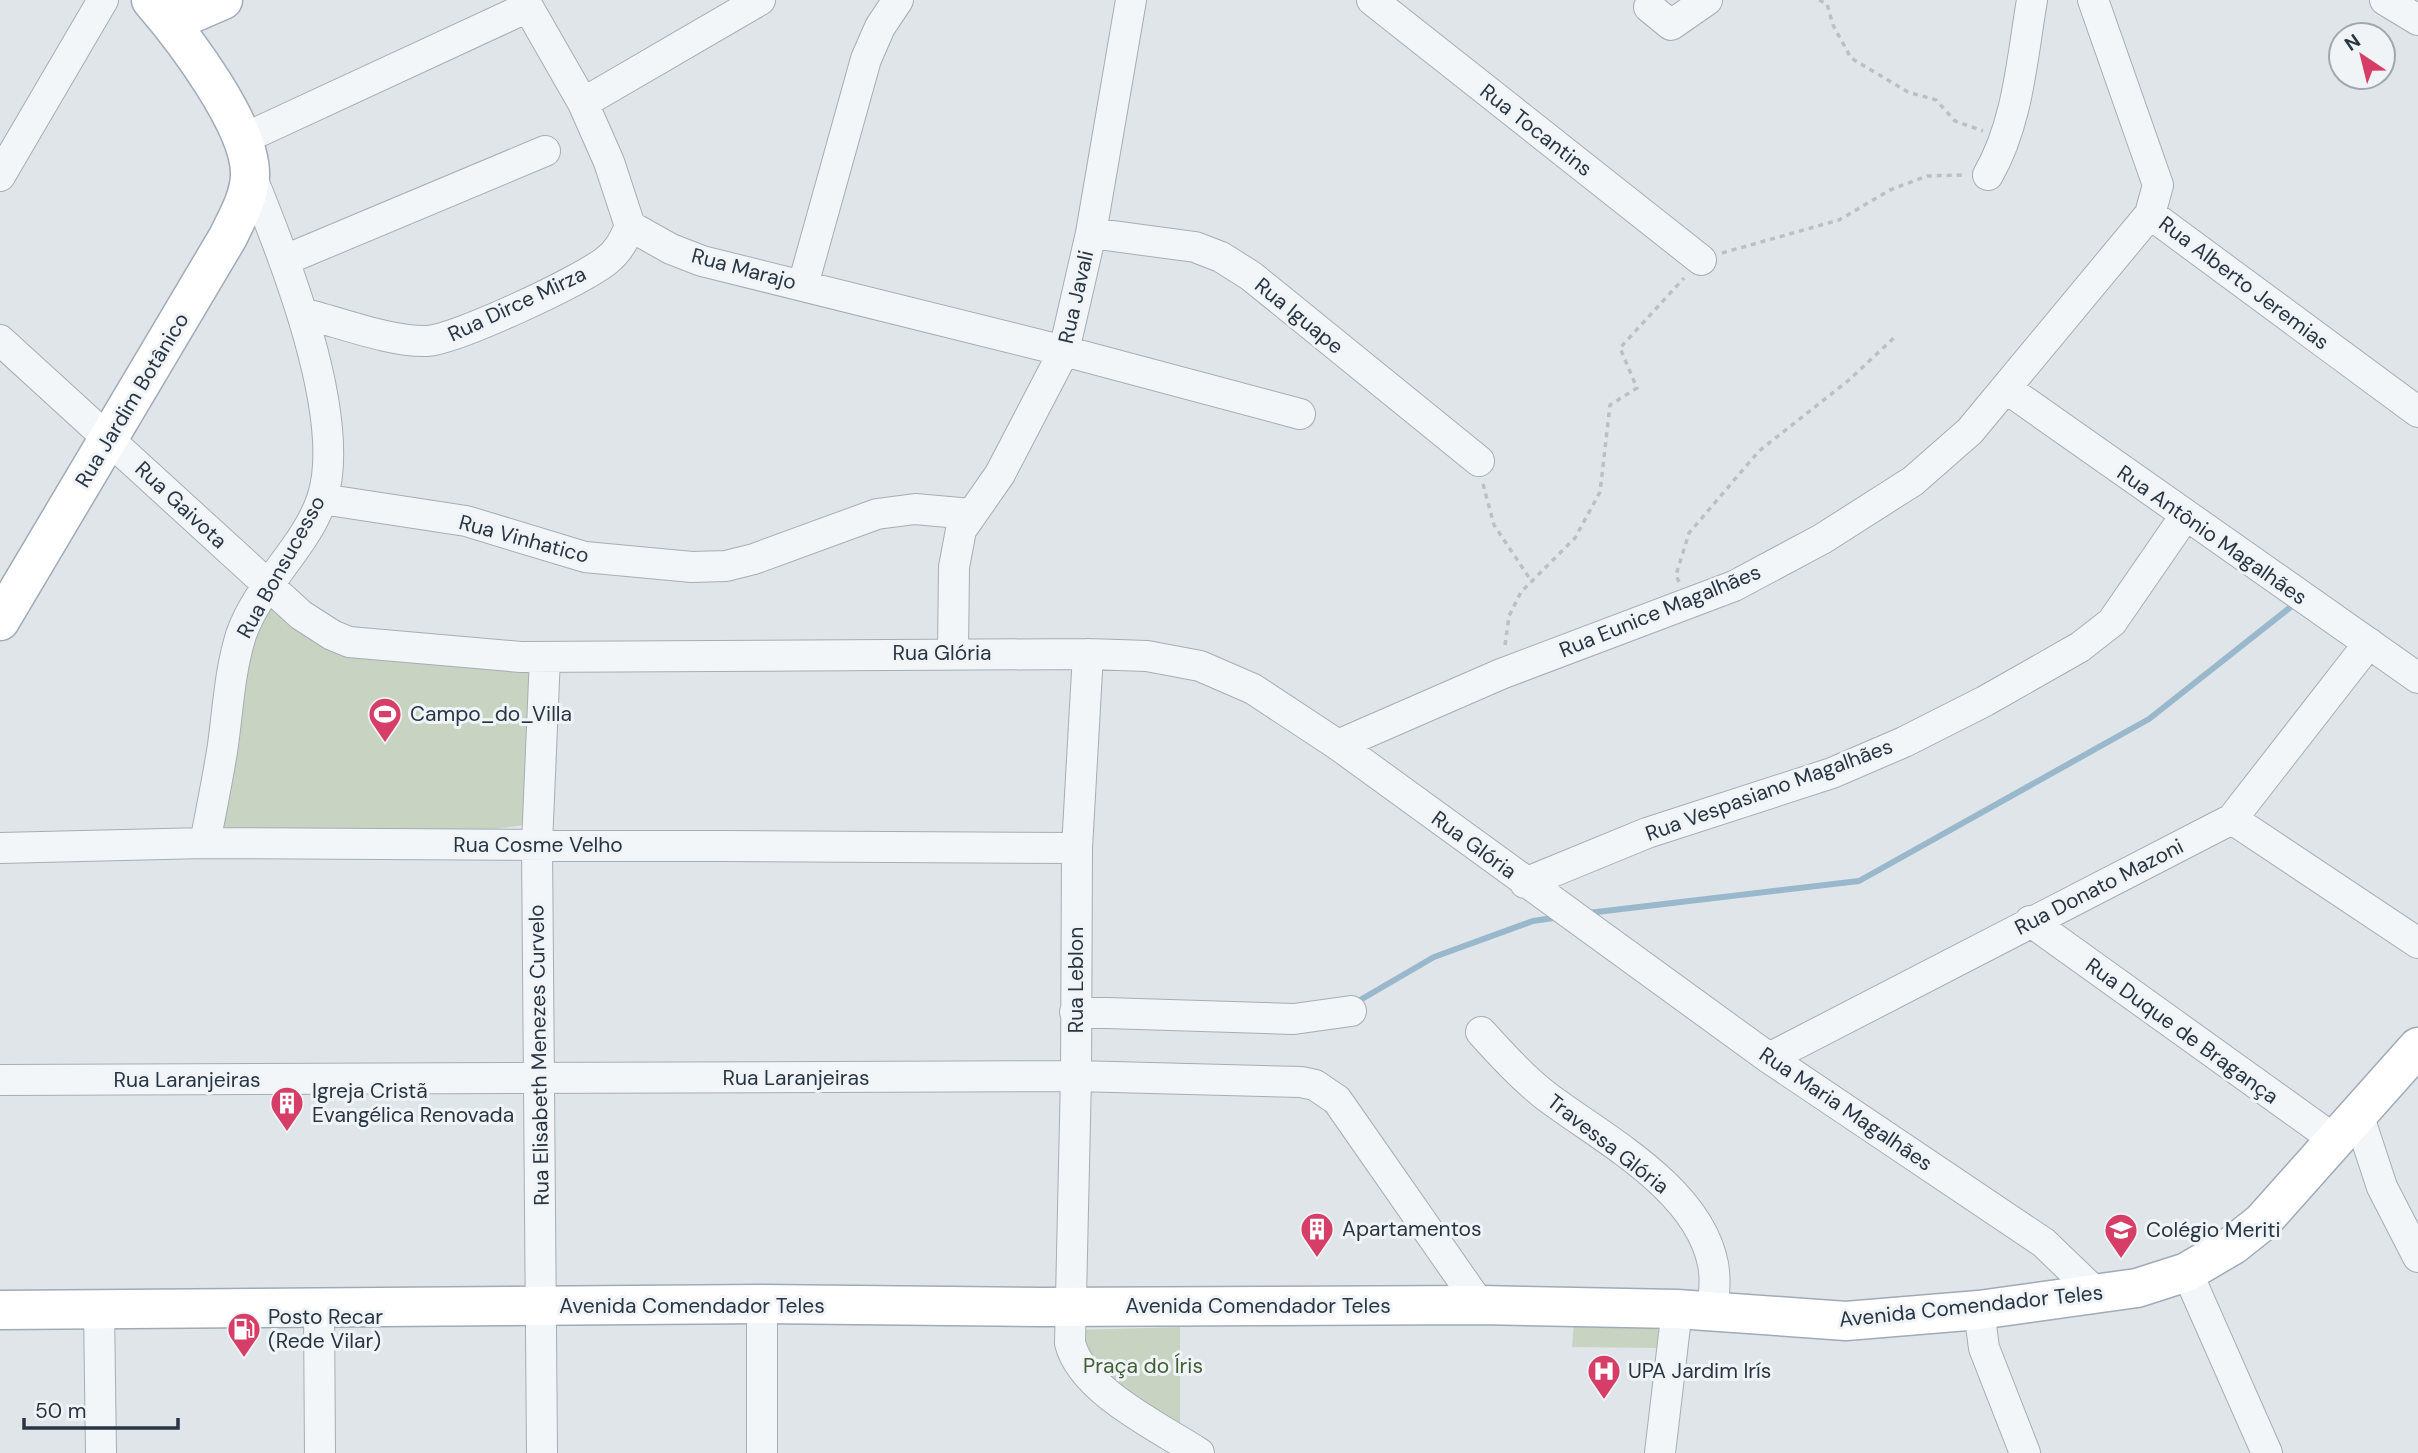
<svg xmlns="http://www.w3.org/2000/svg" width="2418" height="1453" font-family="'DM Sans',sans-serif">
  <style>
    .green { fill: #c8d4c1 }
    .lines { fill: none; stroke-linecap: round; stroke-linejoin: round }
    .stream { stroke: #99b8cc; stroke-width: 6 }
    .minor-casing { stroke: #a5adb5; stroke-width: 32 }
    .major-casing { stroke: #9fabb7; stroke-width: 41 }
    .path { stroke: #bac0c5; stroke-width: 3.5; stroke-dasharray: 5 5; stroke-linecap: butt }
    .minor { stroke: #f3f6f8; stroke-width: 30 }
    .major { stroke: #fff; stroke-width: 38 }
    .labels { text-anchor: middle; stroke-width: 6; stroke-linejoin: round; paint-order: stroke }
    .street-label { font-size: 21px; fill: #283543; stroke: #f0f4f7 }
    .poi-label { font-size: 21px; fill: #283543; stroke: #f0f4f7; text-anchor: start }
    .park-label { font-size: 21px; fill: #425f34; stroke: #f0f4f7 }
  </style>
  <rect width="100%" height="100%" fill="#e0e5ea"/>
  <!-- green -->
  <path class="green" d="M 283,606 L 318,621 L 529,672 L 529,811 L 524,825 L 487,830 L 219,834 L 243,663 L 268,608 Z
    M 1574,1322 L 1662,1323 L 1657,1348 L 1572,1347 Z
    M 1180,1327 L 1180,1433 L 1111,1391 L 1073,1330 Z"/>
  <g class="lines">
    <!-- stream -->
    <path class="stream" d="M 1588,913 L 1859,881 L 2149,719 L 2297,602
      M 1355,1003 L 1434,957 L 1533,921 L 1560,917"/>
    <defs>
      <path id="minor" d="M 524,0 L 583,103 L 609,162 L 630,226 L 671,249 L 702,261 L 1064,351 L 1300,414
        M 1372,0 L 1701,260
        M 2385,0 L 2418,20
        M 1649,7 L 1671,25 L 1707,0
        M 583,103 L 760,0
        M 243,139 L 528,7
        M 1988,175 C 2018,123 2022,59 2032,0
        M 0,176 L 103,0
        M 2150,214 L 2418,412
        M 1091,233 L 1195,247 L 1221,257 L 1251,276 L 1479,461
        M 285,260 L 545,151
        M 803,285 L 866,59 L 880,27 L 898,0
        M 302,313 C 339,322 390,342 427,341 C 458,339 580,281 606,261 C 619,251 624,240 630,226
        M 0,340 L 301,615 L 332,635 L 349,642 L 521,657 L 1088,654 L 1147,656 L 1200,666 L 1253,689 L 1338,745 L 1769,1058 L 2044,1243 L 2098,1295
        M 2007,389 L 2418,678
        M 322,499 L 466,521 L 585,557 L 692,567 L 726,566 L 754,559 L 877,514 L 915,509 L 971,514
        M 953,652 L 954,567 L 961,530 L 1000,474 L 1064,351 L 1091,233 L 1131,0
        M 1088,654 L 1077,848 L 1076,1076 L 1070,1343 C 1082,1391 1159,1427 1199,1453
        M 1338,745 L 1501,674 L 1734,586 L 1822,539 L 1913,481 L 1970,431 L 2150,214 L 2158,185 L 2093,0
        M 2232,819 L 2418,943
        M 205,843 C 211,811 218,778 223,745 C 228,708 230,670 241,635 C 258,585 305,549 322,499 C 349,417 282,251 250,173
        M 0,848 L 205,843 L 1077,848
        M 1525,883 L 1647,833 L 1832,773 L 1904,742 L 1985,701 L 2080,647 L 2112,622 L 2185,516
        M 2030,921 L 2335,1140
        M 1075,1012 L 1294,1019 L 1351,1011
        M 1481,1032 C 1502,1055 1522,1077 1546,1096 C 1603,1139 1698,1188 1713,1264 C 1716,1280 1714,1296 1712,1312
        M 1769,1058 L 2232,819 L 2369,643
        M 0,1080 L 1076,1076 L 1301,1082 L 1315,1085 L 1337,1100 L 1480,1305
        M 2358,1114 L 2382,1187 L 2418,1257
        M 2187,1272 L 2267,1453
        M 762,1304 L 762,1453
        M 319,1308 L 320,1453
        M 99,1309 L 101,1453
        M 1979,1310 L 1984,1348 L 2025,1453
        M 542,1453 L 537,844 L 545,657
        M 1660,1453 L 1677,1309"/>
      <path id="major" d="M 170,23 L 223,0
        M 0,621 L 228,237 C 237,218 249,198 250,176 C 252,127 183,37 151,0
        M 0,1310 L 762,1304 L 1041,1307 L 1480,1305 L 1677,1309 L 1846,1321 L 1979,1310 L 2137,1288 L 2187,1272 L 2233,1245 L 2262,1222 L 2418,1047"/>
    </defs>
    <!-- minor casing -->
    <use href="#minor" class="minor-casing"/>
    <!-- major casing -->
    <use href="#major" class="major-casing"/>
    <!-- path -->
    <path class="path" d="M 1819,0 L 1827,4 L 1833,25 L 1851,58 L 1908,92 L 1936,100 L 1955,121 L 1983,131
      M 1722,253 L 1839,220 L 1890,190 L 1927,176 L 1965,175
      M 1483,484 L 1494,525 L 1532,582
      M 1679,582 L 1676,575 L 1689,533 L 1759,451 L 1849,380 L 1897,335
      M 1505,645 L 1509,616 L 1521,592 L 1575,538 L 1600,492 L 1610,405 L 1637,388 L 1620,348 L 1684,278"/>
    <!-- minor -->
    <use href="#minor" class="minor"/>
    <!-- major -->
    <use href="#major" class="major"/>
  </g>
  <!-- icons -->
  <defs>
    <symbol id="stadium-pin" viewBox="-11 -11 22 30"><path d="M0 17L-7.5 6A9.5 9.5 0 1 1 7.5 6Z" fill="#d63e68" stroke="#f0f4f7"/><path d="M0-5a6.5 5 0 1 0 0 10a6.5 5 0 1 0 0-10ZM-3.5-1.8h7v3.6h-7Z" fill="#fff"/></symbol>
    <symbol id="building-pin" viewBox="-11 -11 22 30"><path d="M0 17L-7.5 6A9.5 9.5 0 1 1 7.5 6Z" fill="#d63e68" stroke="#f0f4f7"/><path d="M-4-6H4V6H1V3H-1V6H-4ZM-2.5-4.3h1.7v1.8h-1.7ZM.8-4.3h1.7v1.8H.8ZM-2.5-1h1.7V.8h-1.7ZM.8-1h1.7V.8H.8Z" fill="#fff"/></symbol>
    <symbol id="school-pin" viewBox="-11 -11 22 30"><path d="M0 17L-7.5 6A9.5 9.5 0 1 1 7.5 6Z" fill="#d63e68" stroke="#f0f4f7"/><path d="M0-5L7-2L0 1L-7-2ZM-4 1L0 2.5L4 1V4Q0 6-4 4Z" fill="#fff"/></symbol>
    <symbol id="fuel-pin" viewBox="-11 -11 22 30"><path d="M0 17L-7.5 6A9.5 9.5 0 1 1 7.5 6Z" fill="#d63e68" stroke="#f0f4f7"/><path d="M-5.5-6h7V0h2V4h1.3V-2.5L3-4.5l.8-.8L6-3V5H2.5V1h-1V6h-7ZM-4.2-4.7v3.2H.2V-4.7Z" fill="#fff"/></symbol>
    <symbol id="hospital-pin" viewBox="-11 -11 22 30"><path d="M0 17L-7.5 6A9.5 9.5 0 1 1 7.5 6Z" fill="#d63e68" stroke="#f0f4f7"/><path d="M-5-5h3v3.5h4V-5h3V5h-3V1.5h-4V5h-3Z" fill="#fff"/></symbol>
  </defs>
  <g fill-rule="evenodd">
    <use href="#stadium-pin" x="366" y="695" width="38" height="52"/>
    <use href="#building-pin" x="268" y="1084" width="38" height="52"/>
    <use href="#building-pin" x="1298" y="1210" width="38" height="52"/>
    <use href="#school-pin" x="2102" y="1211" width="38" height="52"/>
    <use href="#fuel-pin" x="225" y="1310" width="38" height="52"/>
    <use href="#hospital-pin" x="1585" y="1352" width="38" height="52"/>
  </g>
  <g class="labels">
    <!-- street labels -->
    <g class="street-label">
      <text transform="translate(1536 130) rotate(38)" y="7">Rua Tocantins</text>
      <text transform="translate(744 269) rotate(15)" y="7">Rua Marajo</text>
      <text transform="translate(2244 283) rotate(37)" y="7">Rua Alberto Jeremias</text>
      <text transform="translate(1076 297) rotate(-77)" y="7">Rua Javali</text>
      <text transform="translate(517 304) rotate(-25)" y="7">Rua Dirce Mirza</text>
      <text transform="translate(1299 316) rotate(39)" y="7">Rua Iguape</text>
      <text transform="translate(132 400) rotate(-59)" y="7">Rua Jardim Botânico</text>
      <text transform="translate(181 505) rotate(43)" y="7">Rua Gaivota</text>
      <text transform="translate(2212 535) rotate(35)" y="7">Rua Antônio Magalhães</text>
      <text transform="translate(524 539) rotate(15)" y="7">Rua Vinhatico</text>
      <text transform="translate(281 567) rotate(-61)" y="7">Rua Bonsucesso</text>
      <text transform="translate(1660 611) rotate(-22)" y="7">Rua Eunice Magalhães</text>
      <text x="942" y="660">Rua Glória</text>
      <text transform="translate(1769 790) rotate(-20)" y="7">Rua Vespasiano Magalhães</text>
      <text x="538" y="852">Rua Cosme Velho</text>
      <text transform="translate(1474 845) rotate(36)" y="7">Rua Glória</text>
      <text transform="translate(2099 887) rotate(-27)" y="7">Rua Donato Mazoni</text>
      <text transform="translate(1076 980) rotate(-90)" y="7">Rua Leblon</text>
      <text transform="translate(2182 1031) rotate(36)" y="7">Rua Duque de Bragança</text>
      <text transform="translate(539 1055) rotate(-91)" y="7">Rua Elisabeth Menezes Curvelo</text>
      <text x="796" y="1085">Rua Laranjeiras</text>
      <text x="187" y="1087">Rua Laranjeiras</text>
      <text transform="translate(1846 1109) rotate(34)" y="7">Rua Maria Magalhães</text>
      <text transform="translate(1608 1144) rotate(38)" y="7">Travessa Glória</text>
      <text x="692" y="1313">Avenida Comendador Teles</text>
      <text x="1258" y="1313">Avenida Comendador Teles</text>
      <text transform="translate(1971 1306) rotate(-6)" y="7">Avenida Comendador Teles</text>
    </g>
    <!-- poi labels -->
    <g class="poi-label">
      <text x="410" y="721">Campo_do_Villa</text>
      <text x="312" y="1098">Igreja Cristã<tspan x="312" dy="24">Evangélica Renovada</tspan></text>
      <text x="1342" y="1236">Apartamentos</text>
      <text x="2146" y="1237">Colégio Meriti</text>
      <text x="268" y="1324">Posto Recar<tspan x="268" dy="24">(Rede Vilar)</tspan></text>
      <text x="1628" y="1378">UPA Jardim Irís</text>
    </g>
    <!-- park labels -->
    <g class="park-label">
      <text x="1143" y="1373">Praça do Íris</text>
    </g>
  </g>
  <!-- north arrow -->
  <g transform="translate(2362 56) rotate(325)"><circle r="33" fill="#f0f4f7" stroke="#a0a8af" stroke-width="2"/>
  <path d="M0-5L12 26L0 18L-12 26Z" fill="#d63e68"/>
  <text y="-10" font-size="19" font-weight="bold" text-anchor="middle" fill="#283543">N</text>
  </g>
  <!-- scale -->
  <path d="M24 1418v10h154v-10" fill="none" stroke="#283543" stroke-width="3.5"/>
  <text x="35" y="1418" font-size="21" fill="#283543" stroke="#f0f4f7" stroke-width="5" paint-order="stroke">50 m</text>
</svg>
